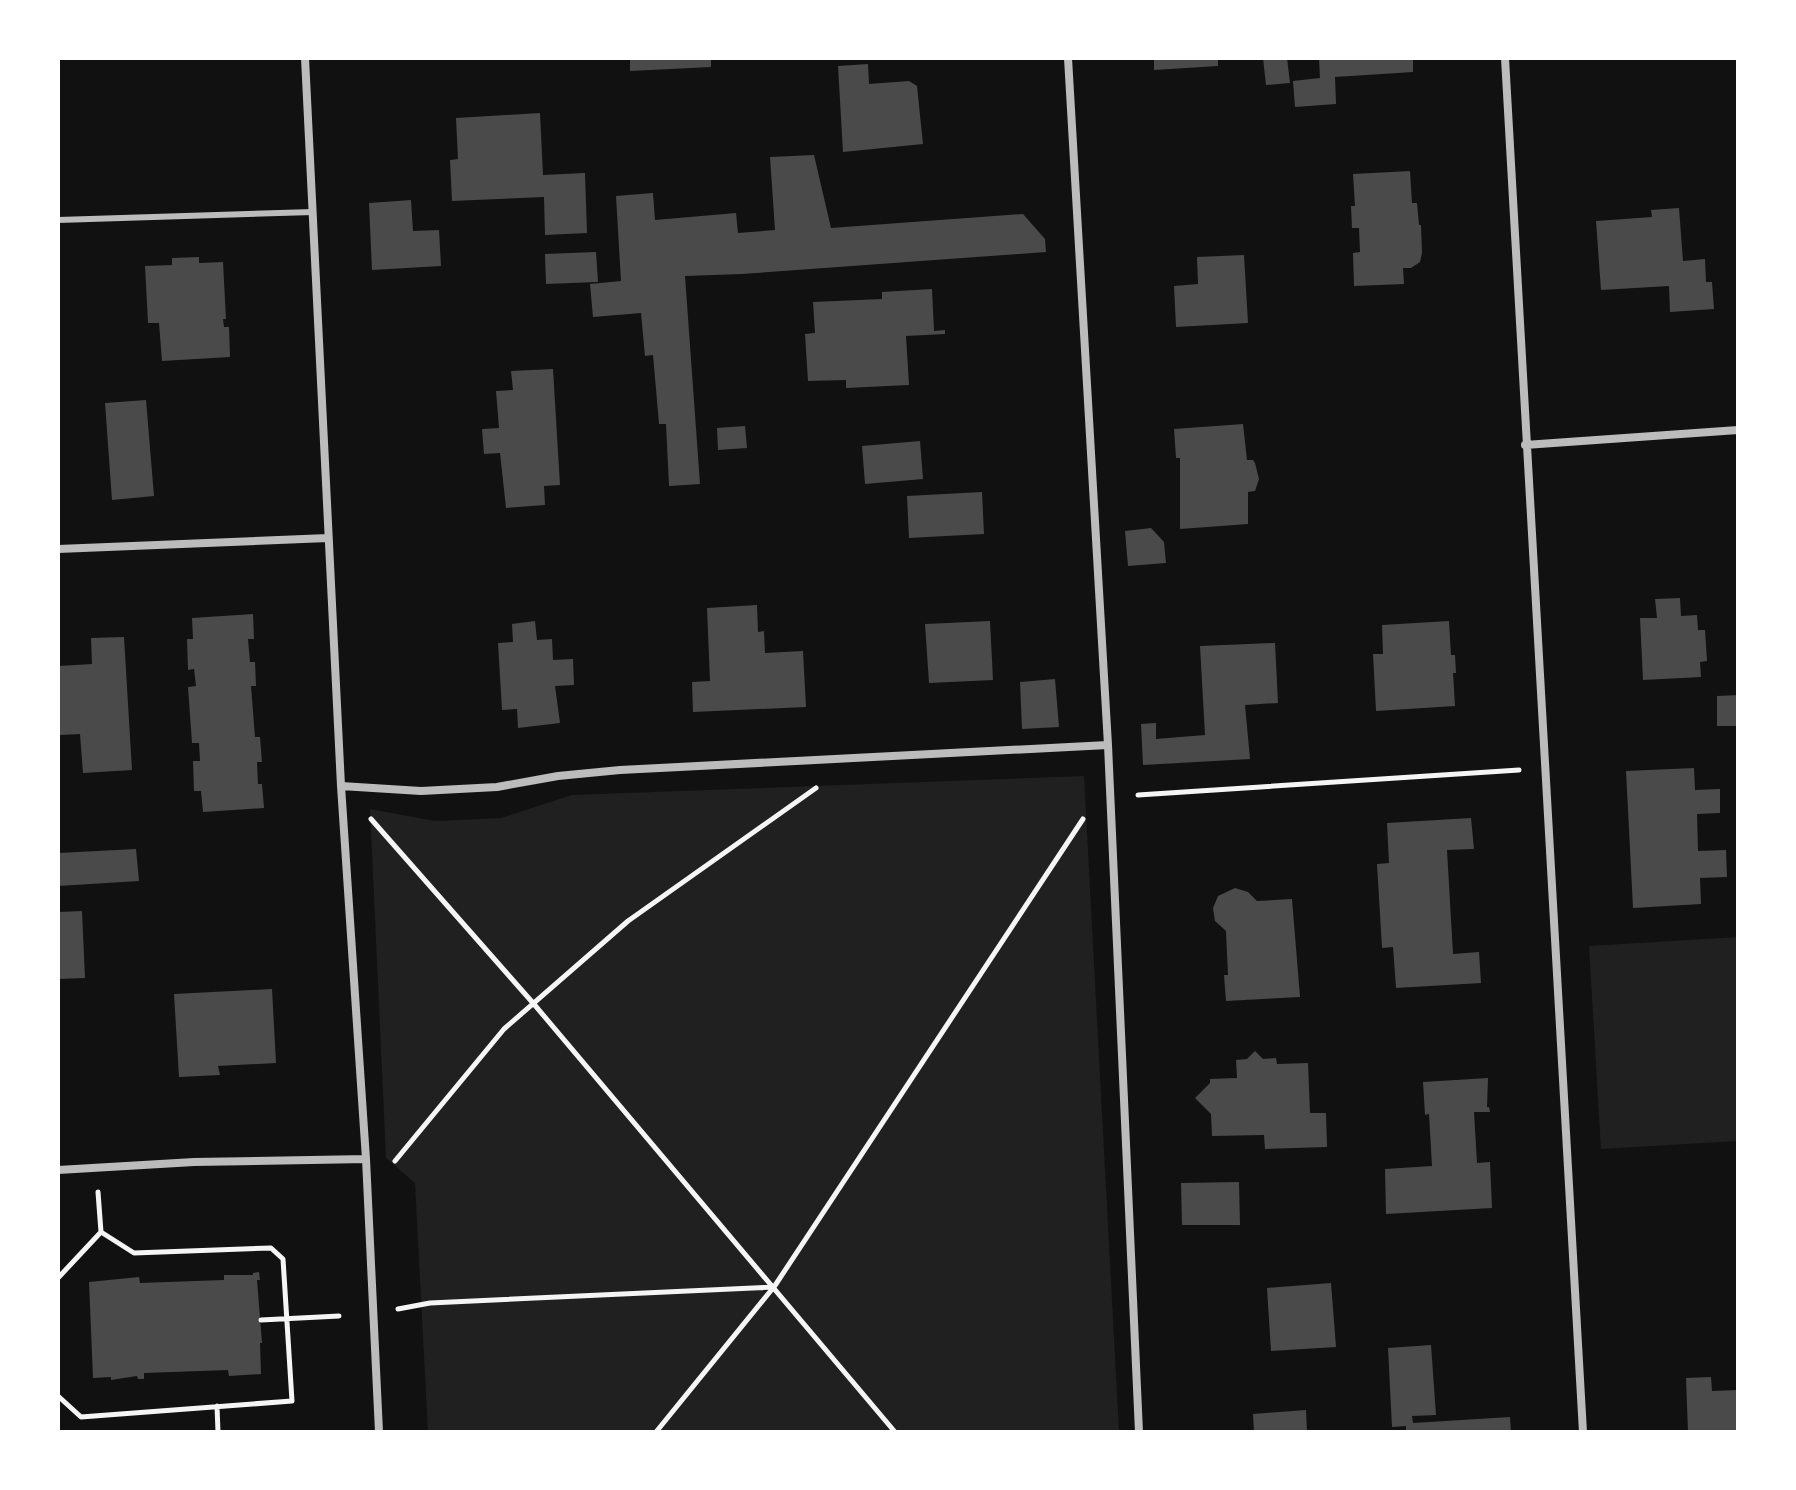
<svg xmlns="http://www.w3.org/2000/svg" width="1796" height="1490" font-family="Montserrat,sans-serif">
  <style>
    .green { fill: #202020 }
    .building { fill: #4a4a4a }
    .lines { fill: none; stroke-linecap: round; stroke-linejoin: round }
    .path { stroke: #f5f5f5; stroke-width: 5 }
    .service { stroke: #bcbcbc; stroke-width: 6 }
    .minor { stroke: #bcbcbc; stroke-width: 8 }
  </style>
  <rect width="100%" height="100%" fill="#111"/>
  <!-- green -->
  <path class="green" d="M 1084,776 L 1119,1432 L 428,1432 L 415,1183 L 386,1158 L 370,809 L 435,821 L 501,818 L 572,795 Z
    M 1738,937 L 1738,1141 L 1601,1149 L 1589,946 Z"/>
  <!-- building -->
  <path class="building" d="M 630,58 L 711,58 L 711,67 L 630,71 Z
    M 1154,58 L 1218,58 L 1218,66 L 1154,70 Z
    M 1263,58 L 1287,58 L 1290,83 L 1266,85 Z
    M 1319,58 L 1413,58 L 1413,72 L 1335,77 L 1336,104 L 1295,107 L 1293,81 L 1320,78 Z
    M 868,64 L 869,84 L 909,81 L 917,86 L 923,144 L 843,152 L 838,66 Z
    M 540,113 L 543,175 L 585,173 L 587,233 L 545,235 L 544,197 L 452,201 L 450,160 L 458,159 L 456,118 Z
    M 814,155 L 831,228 L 1023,214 L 1045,239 L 1046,252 L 742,274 L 685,276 L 700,484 L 669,486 L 666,424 L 659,424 L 653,355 L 645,356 L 641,313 L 593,317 L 590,284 L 621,281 L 616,196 L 653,193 L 655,220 L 736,213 L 738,233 L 775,230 L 770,157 Z
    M 1410,171 L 1412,203 L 1417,203 L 1419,225 L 1421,225 L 1422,253 L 1420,262 L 1411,268 L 1403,268 L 1404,284 L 1354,286 L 1353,253 L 1360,252 L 1359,228 L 1352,228 L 1351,206 L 1355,206 L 1353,174 Z
    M 411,200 L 413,231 L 439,230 L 441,266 L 372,270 L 369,203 Z
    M 1679,208 L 1683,261 L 1705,259 L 1706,282 L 1712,282 L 1714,309 L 1670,312 L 1669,286 L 1601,290 L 1596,221 L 1652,217 L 1651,210 Z
    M 596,252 L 598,282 L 546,284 L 545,254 Z
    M 1244,255 L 1248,323 L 1176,327 L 1174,286 L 1198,284 L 1197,257 Z
    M 199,257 L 199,263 L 223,262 L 226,319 L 223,319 L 224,327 L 229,327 L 230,357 L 162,361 L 159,323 L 148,323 L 145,266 L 172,265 L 172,258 Z
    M 932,289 L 934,331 L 945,330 L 945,334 L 906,336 L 909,385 L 846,388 L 846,380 L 808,381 L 805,334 L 815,333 L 813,302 L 882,299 L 882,292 Z
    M 553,369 L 560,485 L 544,486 L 545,505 L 506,508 L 500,453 L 484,454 L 482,429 L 499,428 L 496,391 L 513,390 L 511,371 Z
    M 146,400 L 154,496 L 112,500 L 105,403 Z
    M 1243,424 L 1247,460 L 1253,460 L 1255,463 L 1259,479 L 1255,491 L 1248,492 L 1248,524 L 1180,529 L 1180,458 L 1176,458 L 1174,429 Z
    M 745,426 L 747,448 L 718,450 L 717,428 Z
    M 920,441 L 923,479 L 865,484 L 862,446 Z
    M 982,492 L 984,534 L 909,538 L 907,496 Z
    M 1151,528 L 1164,542 L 1166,563 L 1128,566 L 1125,531 Z
    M 1680,598 L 1681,616 L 1697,615 L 1698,630 L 1705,630 L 1707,661 L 1700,662 L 1701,677 L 1643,680 L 1640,618 L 1657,618 L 1655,599 Z
    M 757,605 L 758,632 L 764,631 L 765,653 L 803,651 L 806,707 L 693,712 L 692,682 L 710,681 L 707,608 Z
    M 253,614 L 254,639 L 248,639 L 250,662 L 255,662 L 256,686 L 251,686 L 255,737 L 260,737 L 262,762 L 257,762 L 258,784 L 262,784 L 264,808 L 203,812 L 201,791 L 194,791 L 193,761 L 200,761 L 199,743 L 192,743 L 188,687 L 196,686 L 194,669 L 188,670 L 187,639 L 193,639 L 192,618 Z
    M 535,621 L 537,640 L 552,639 L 553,660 L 573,659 L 574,685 L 555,686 L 560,723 L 518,728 L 517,709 L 502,710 L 498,643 L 513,642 L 512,624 Z
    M 990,621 L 993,680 L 929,683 L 925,624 Z
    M 1449,621 L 1451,655 L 1455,655 L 1456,673 L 1453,673 L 1455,706 L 1376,711 L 1373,654 L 1383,654 L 1382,625 Z
    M 124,637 L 132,770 L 83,773 L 80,734 L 60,735 L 58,666 L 92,664 L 91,638 Z
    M 1275,643 L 1278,703 L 1245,705 L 1250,759 L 1143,765 L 1141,724 L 1156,723 L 1156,739 L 1205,735 L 1200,646 Z
    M 1055,679 L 1059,727 L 1022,729 L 1020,682 Z
    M 1738,695 L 1738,726 L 1717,726 L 1717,696 Z
    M 1694,768 L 1695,790 L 1720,789 L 1720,813 L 1697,814 L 1698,851 L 1726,850 L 1727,877 L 1700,878 L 1701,904 L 1633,908 L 1626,771 Z
    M 1471,818 L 1474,849 L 1447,850 L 1453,954 L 1479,952 L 1481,983 L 1396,988 L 1393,947 L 1382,948 L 1377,864 L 1389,863 L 1387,823 Z
    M 136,849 L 139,881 L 58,886 L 58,853 Z
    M 1235,888 L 1248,892 L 1257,901 L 1292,899 L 1300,997 L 1226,1001 L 1224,975 L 1228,975 L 1226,931 L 1215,921 L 1213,908 L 1218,896 Z
    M 82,911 L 85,978 L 58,979 L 58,912 Z
    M 272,989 L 276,1063 L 218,1066 L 220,1075 L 179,1077 L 174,994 Z
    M 1255,1051 L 1263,1059 L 1276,1058 L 1277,1064 L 1308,1063 L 1310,1113 L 1326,1113 L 1327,1147 L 1265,1149 L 1264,1135 L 1212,1136 L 1211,1114 L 1195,1098 L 1210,1083 L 1210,1079 L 1237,1078 L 1236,1060 L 1247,1059 Z
    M 1488,1078 L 1487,1107 L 1489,1107 L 1490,1112 L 1474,1112 L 1477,1163 L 1490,1162 L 1492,1208 L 1386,1214 L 1385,1169 L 1432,1166 L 1429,1114 L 1425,1115 L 1423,1082 Z
    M 1239,1182 L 1240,1225 L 1182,1225 L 1181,1183 Z
    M 259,1272 L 260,1280 L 257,1280 L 262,1343 L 260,1343 L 261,1374 L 229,1376 L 228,1370 L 144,1373 L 144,1379 L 138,1379 L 137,1376 L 111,1380 L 111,1377 L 93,1378 L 89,1282 L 139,1277 L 140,1283 L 224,1280 L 224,1275 L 253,1275 L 253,1273 Z
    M 1331,1283 L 1336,1347 L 1271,1351 L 1267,1288 Z
    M 1431,1345 L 1436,1415 L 1412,1416 L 1413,1423 L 1510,1417 L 1511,1432 L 1406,1432 L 1406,1426 L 1392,1427 L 1388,1348 Z
    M 1711,1377 L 1712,1391 L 1738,1390 L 1738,1432 L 1688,1432 L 1686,1378 Z
    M 1306,1410 L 1307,1432 L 1254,1432 L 1253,1414 Z"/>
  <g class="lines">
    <!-- path -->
    <path class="path" d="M 1138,795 L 1519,770
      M 371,819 L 533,1003 L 895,1432
      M 395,1161 L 504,1029 L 628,921 L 816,788
      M 58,1278 L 101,1232 L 98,1192
      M 398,1309 L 430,1303 L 774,1287 L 1083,819
      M 261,1320 L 339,1316
      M 58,1396 L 81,1417 L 292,1401 L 283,1259 L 271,1248 L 134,1253 L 101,1232
      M 217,1406 L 218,1432
      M 656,1432 L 773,1288"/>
    <!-- service -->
    <path class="service" d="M 58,220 L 313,212"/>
    <!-- minor -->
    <path class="minor" d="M 305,58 L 341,786 L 366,1159 L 379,1432
      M 1068,58 L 1108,745 L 1139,1432
      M 1505,58 L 1583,1432
      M 1525,445 L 1738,430
      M 58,549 L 328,538
      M 341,786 L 421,791 L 497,787 L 558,776 L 620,770 L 1108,745
      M 58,1170 L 194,1162 L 366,1159"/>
  </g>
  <!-- border -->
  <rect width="1796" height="1490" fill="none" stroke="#ffffff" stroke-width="120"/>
</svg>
